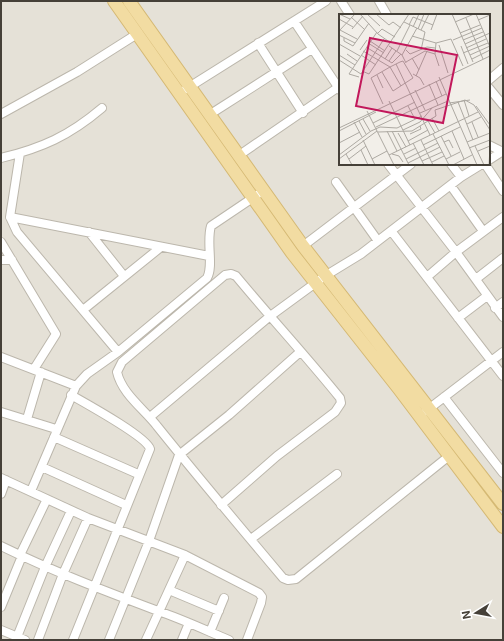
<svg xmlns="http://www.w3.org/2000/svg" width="504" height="641" font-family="Inter,sans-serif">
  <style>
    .residential { fill: #e5e1d7; fill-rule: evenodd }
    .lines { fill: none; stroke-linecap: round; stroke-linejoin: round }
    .minor-casing { stroke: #bcb7ac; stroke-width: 10 }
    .primary-casing { stroke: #d5b974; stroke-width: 14 }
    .minor { stroke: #fff; stroke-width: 8 }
    .primary { stroke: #f2dca2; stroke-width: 12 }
    .inset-road { fill: none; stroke: #ada9a2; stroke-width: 1 }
    .view { fill: #c2185b; fill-opacity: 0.15; stroke: #c2185b; stroke-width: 2 }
    .inset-edge { fill: none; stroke: #454038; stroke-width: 2 }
  </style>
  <rect width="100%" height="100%" fill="#f2efe9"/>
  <!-- residential -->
  <path class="residential" d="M 1,1 L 503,1 L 503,640 L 1,640 ZM 340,15 L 489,15 L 489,164 L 340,164 Z"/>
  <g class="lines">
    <defs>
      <path id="minor" d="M 341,1 L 350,15
        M 379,1 L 387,15
        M 294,21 L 340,90
        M 258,43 L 303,113
        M 489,80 L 503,68
        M 489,88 L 503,105
        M 186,89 L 326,1
        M 1,114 L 77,72 L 137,34
        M 209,115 L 312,49
        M 489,145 L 503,152
        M 20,153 L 10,217 L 17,232 L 118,352
        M 238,156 L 340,86
        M 1,158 C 42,148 69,136 102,108
        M 489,160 L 503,151
        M 388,164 L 456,252 L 503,317
        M 451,164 L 461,177
        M 485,164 L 503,191
        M 336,182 L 378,241
        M 451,186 L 483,231
        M 10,217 L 209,256
        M 89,232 L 124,276
        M 392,232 L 503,376
        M 1,242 L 56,334 L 34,369
        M 303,246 L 411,164
        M 1,260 L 12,260
        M 427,277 L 456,252 L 503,217
        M 476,279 L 503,258
        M 495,308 L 503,302
        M 83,310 L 161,247
        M 458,318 L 487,296
        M 1,357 L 76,386
        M 71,395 C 85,403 147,437 150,449 L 73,640
        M 444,397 L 503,473
        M 426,411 L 503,352
        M 1,412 L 56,429
        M 150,417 L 269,317 L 325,276 L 361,254 L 461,177 L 482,164
        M 27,419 L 41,372
        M 54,437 L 138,474
        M 42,467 L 126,505
        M 1,478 L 88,518 L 185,555 L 259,593 L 262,597 L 261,603 L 247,640
        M 31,491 L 76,386 L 87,374 L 118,352 L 207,278 C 214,266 206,242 211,226 L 257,195
        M 1,494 L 6,480
        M 221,505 L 277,456 L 335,412 L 341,403 L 340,398 C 306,356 270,317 236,276 L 231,274 L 225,275 L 122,362 L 117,372 C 122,394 144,409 157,426 C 198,477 240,527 283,578 L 288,580 L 296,579 L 449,456
        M 251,539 L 337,474
        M 1,546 C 52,571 105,591 158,611 C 182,619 205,630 229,640
        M 20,555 L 47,499
        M 169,590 L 219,611
        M 1,607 L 22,556
        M 1,630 L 25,640
        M 210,632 L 224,598
        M 17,637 L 45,567 L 71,511
        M 38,640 L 63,574 L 88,518
        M 109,640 L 149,541 L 179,455 L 229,415 L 300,352
        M 146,640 L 185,555
        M 182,640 L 189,623"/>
      <path id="primary" d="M 114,1 L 292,253 L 399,389 L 503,527
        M 129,1 L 303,246 L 503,504"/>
    </defs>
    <!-- minor casing -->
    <use href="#minor" class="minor-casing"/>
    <!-- primary casing -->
    <use href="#primary" class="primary-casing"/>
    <!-- minor -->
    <use href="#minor" class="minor"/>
    <!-- primary -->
    <use href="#primary" class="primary"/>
  </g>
  <!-- overview -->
  <g transform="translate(339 14)">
    <rect width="151" height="151" fill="#f2efe9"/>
    <path class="inset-road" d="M 0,0 L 11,5M 21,0 L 39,20 L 52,29M 28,0 L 41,12M 37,0 L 50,11 L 54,8 L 62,14M 113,0 L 134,48M 137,0 L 151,33M 12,3 L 25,15M 127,4 L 144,45M 0,5 L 14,13M 139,6 L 151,1M 65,8 L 86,18 L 82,36M 116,8 L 135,0M 70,11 L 74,3 L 94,11M 74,13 L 80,0M 13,15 L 24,2M 79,15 L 85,0M 1,16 L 18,25M 82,16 L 90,0M 92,16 L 98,0M 0,17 L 16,0M 39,19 L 43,15 L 56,23M 121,19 L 141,11M 0,21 L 16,29M 73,22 L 97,29M 5,24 L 5,27 L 14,32 L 30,9M 114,26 L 143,14M 124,26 L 144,18M 31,27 L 46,37M 29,29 L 45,39M 0,30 L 21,42M 126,30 L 151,19M 100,31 L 109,59M 50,32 L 63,41 L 67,49M 122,32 L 129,50M 27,33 L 53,49 L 62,40M 127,34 L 147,25M 21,36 L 28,26M 67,36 L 71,40 L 88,33 L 96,34M 24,37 L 51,53 L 62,72M 58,37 L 71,11M 124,39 L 149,29M 8,40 L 18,47M 0,41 L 16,51M 22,41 L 37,51M 63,41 L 78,14M 131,41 L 151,32M 73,44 L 80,56M 46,45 L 53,34M 133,45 L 151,36M 0,46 L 22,60 L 45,25M 50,47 L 57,37M 67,48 L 86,37 L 96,40M 57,50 L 91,121M 100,52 L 96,40 L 97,29 L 112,25 L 124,52M 23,57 L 30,60 L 70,0M 43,58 L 54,77 L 74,64 L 64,47 L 61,48 L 51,53 L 32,64 L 44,90M 74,60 L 81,64 L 85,71M 38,61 L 44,74M 77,62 L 88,37M 20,63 L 10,60 L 38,18M 100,63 L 138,151M 97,67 L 103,82M 90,70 L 99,91M 76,76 L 86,96M 125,86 L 130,102M 50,87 L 71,131M 119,88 L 134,126M 110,89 L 131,86M 69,92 L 76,105M 137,92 L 151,111M 28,97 L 55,151M 81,99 L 109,87M 93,104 L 100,117M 24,105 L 31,117M 20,107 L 27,120M 89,107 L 96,119M 15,108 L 23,123M 133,108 L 139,123M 34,109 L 76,88M 128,110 L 142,103M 37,113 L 107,80M 0,114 L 151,42M 64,116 L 81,108 L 93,94M 0,117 L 37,98M 48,117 L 58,137M 53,117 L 70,151M 113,117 L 125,145M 39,118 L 73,117 L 97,102 L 96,96 L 126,86 L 135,91 L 151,116M 59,119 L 67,133M 71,120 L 82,115 L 81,112M 94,120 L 110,151M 102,122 L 112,142M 24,126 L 36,151M 82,126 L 94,151M 69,127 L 89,116M 105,128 L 110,126 L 114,134M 128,128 L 151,119M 0,129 L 21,118M 74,129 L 85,151M 84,131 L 121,113M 136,132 L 145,151M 130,134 L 151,126M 22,136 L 29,151M 139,137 L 151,132M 7,140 L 13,151M 53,140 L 60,142 L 64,148M 65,140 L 77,134M 0,141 L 32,117 L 41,113 L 58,114 L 83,102M 50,141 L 139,98M 0,145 L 38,117M 10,145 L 27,132M 33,145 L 48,137M 67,145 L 99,129M 107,145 L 121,138M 83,147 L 103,138M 93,148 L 105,142M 69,149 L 101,133M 114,151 L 133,141M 150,151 L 151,133"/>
    <path class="view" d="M 31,24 L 118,41 L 104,109 L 17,92 Z"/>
    <rect width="151" height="151" class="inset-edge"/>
  </g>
  <!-- border -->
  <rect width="504" height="641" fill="none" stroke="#454038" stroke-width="4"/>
  <!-- north arrow -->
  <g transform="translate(476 613) rotate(259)" stroke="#ffffff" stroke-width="3" paint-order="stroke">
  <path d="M0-3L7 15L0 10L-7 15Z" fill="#454038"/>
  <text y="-6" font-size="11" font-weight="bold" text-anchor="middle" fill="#454038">N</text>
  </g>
</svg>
